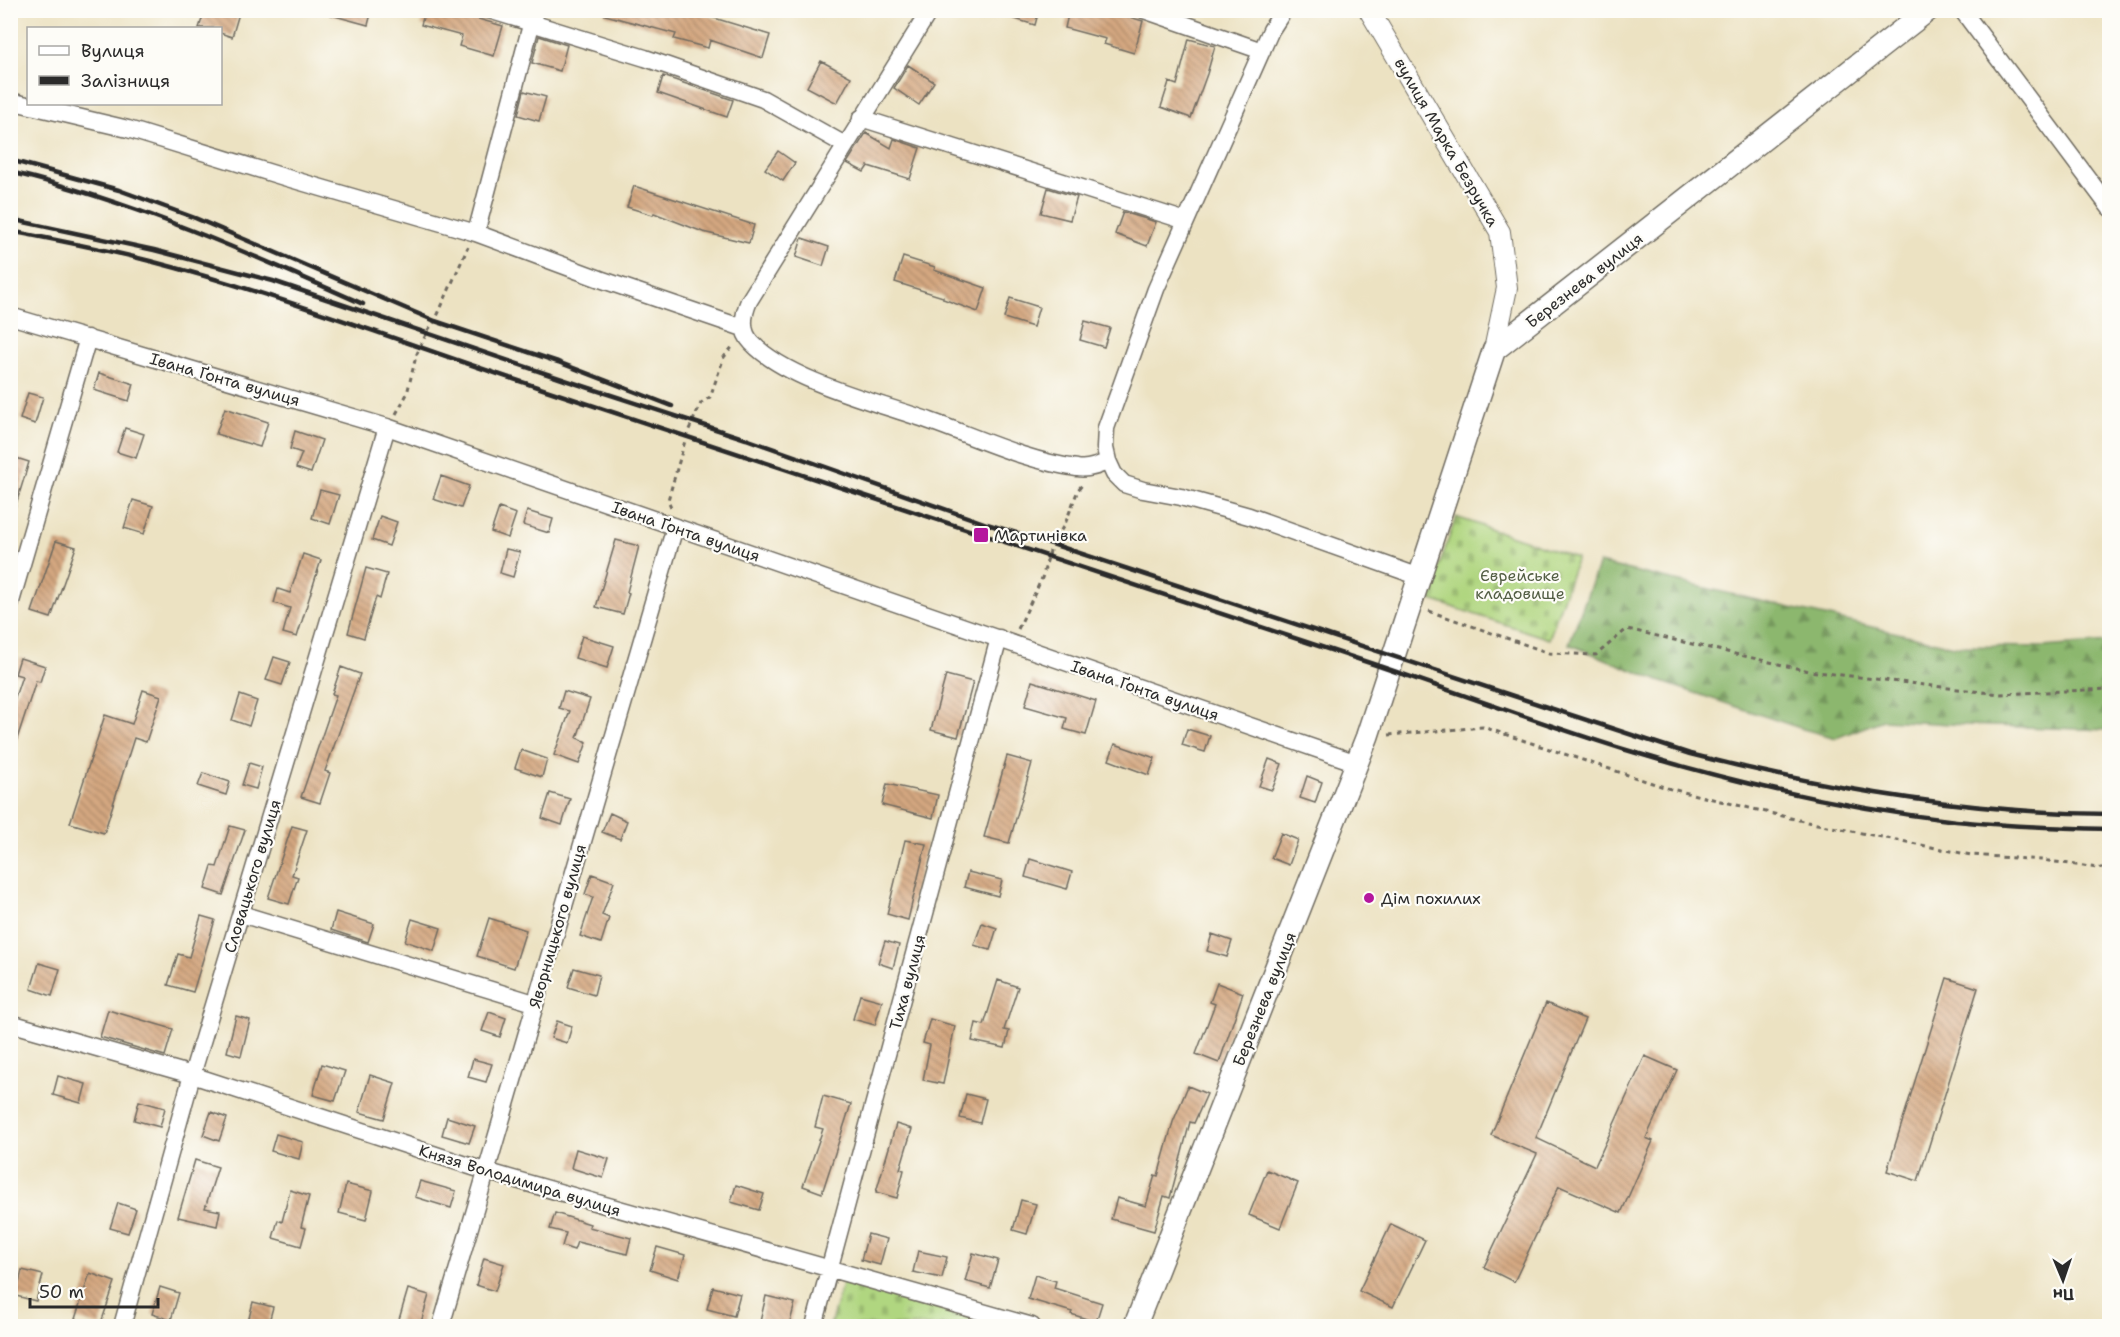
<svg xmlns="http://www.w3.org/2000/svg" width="2120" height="1337" font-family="'Shantell Sans',sans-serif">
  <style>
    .forest { fill: url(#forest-firs); stroke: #5c714c; stroke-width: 1.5 }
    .cemetery { fill: url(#cemetery-stones); stroke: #6e8056; stroke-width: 1.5 }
    .building { fill: url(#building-back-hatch) }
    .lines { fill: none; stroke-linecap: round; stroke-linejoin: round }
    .minor-casing { stroke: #6f6b60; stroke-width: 19 }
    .tertiary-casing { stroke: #6f6b60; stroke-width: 22 }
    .secondary-casing { stroke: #6f6b60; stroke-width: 25 }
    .path { stroke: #6f6b60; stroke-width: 3; stroke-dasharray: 4.5 4.5; stroke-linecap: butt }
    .minor { stroke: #fff; stroke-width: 16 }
    .tertiary { stroke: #fff; stroke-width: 20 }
    .secondary { stroke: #fff; stroke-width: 22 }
    .rail { stroke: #2b2b2b; stroke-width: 4.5 }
    .poi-dot { fill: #b5179e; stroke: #fdfcf7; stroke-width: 2 }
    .labels { text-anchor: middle; stroke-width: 4.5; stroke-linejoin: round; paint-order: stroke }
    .street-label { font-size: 16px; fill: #2b2b2b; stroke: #fdfcf7 }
    .poi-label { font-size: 16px; fill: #2b2b2b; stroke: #fdfcf7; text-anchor: start }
    .park-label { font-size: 16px; fill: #535e44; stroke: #fdfcf7 }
  </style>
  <defs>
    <pattern id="forest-firs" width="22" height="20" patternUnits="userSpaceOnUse" patternTransform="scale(1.5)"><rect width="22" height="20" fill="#8cb76e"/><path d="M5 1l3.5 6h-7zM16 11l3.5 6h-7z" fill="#73955b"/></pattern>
    <pattern id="cemetery-stones" width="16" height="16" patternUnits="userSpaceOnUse" patternTransform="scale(1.5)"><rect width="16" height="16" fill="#b0d680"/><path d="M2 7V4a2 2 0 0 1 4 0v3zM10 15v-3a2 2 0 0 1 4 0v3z" fill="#98b86f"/></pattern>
    <pattern id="building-back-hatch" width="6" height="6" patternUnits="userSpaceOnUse" patternTransform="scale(1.5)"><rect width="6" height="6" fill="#d4a780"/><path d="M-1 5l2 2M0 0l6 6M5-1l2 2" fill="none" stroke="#ac8869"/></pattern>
  </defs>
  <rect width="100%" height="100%" fill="#fdfcf7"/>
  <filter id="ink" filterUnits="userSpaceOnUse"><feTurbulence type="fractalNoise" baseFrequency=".0167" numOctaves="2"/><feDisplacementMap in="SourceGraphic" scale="12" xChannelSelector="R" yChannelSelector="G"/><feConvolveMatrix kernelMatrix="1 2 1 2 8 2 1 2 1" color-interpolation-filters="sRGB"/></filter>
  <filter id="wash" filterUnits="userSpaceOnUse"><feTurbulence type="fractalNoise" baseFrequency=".008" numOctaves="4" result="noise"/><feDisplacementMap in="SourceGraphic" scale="24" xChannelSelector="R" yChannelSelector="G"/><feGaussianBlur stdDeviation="1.35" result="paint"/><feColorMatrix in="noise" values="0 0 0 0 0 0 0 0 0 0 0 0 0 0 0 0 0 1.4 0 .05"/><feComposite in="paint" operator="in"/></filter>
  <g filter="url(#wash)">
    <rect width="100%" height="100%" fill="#ece2c2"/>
    <!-- forest -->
    <path class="forest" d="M 1599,563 L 1953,646 L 2043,647 L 2109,642 L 2109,730 L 1967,725 L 1883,720 L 1836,738 L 1803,729 L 1659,681 L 1569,644 Z"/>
    <!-- cemetery -->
    <path class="cemetery" d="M 1456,517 L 1577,558 L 1549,639 L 1428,599 Z
      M 843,1281 L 1010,1326 L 830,1326 Z"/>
    <g id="blocks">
      <!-- building -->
      <path class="building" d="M 205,10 L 240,10 L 232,37 L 220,33 L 220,28 L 199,28 Z
        M 332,10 L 372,10 L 368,25 L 331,15 Z
        M 425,10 L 447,10 L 503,26 L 494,56 L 459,46 L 462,36 L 421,25 Z
        M 606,10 L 688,10 L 770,35 L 763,58 L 710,40 L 708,48 L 674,39 L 676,34 L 605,15 Z
        M 999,10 L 1039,10 L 1035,25 L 998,14 Z
        M 1069,10 L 1106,10 L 1143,21 L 1134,53 L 1104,44 L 1106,39 L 1065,28 Z
        M 539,36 L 567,45 L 560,71 L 532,63 Z
        M 1189,39 L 1215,46 L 1207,74 L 1191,118 L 1161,107 L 1169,82 L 1177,85 Z
        M 821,61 L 851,77 L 837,103 L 807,87 Z
        M 908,65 L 934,82 L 919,105 L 894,88 Z
        M 663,76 L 733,100 L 727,117 L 658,93 Z
        M 524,91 L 546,97 L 539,121 L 518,115 Z
        M 866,133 L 891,148 L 894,139 L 920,148 L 910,179 L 868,166 L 864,172 L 847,163 Z
        M 778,151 L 795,163 L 783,181 L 765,169 Z
        M 634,186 L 754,225 L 749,243 L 703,232 L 654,213 L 653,215 L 627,207 Z
        M 1048,188 L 1077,197 L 1070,220 L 1041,213 Z
        M 1123,212 L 1156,222 L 1147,246 L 1115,234 Z
        M 802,238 L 829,247 L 823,266 L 796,257 Z
        M 903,257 L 935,267 L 934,270 L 986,288 L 978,312 L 943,299 L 943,297 L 895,282 Z
        M 1010,298 L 1039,307 L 1033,327 L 1004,318 Z
        M 1085,321 L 1110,328 L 1104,347 L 1080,340 Z
        M 99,373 L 134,384 L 129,401 L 94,390 Z
        M 28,393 L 43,397 L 35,424 L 20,419 Z
        M 225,408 L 268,422 L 260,447 L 216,434 Z
        M 125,428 L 144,434 L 136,458 L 117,452 Z
        M 295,431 L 322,440 L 311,473 L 296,468 L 302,453 L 290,449 Z
        M 10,456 L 29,462 L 14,511 L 10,511 Z
        M 441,476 L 469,486 L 461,508 L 433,499 Z
        M 320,490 L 339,495 L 330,524 L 312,518 Z
        M 133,500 L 153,506 L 144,534 L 124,528 Z
        M 499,508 L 516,514 L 508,538 L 491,532 Z
        M 527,511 L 553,519 L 549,533 L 523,525 Z
        M 380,516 L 397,522 L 389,546 L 372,540 Z
        M 616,540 L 639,546 L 627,592 L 629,593 L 623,614 L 596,607 Z
        M 56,541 L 76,547 L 51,618 L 32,612 Z
        M 506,549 L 520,552 L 513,577 L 500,573 Z
        M 303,554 L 321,560 L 297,637 L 283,633 L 290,608 L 274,603 L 278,589 L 290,593 Z
        M 366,568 L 387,574 L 380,599 L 376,597 L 364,638 L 348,633 Z
        M 582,636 L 614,646 L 607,668 L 575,658 Z
        M 274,657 L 290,662 L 282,685 L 266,680 Z
        M 20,658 L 45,666 L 40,682 L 36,681 L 13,751 L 10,750 L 10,712 L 22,676 L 15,674 Z
        M 341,667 L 360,674 L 325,771 L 330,773 L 320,803 L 301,797 L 336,695 L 332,694 Z
        M 946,675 L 973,682 L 958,737 L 931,730 Z
        M 1032,681 L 1096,701 L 1086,735 L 1064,729 L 1067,718 L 1025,706 Z
        M 143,690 L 161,696 L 146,742 L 134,738 L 104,833 L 70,823 L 105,715 L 132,724 Z
        M 564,691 L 590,699 L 577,738 L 587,742 L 579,764 L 554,755 L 570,711 L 559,708 Z
        M 240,695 L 257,701 L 249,726 L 232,720 Z
        M 1187,729 L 1210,736 L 1205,752 L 1182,745 Z
        M 1115,744 L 1155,758 L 1149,775 L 1109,760 Z
        M 521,750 L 547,759 L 542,777 L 515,768 Z
        M 1007,756 L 1032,763 L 1009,843 L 984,837 Z
        M 1269,759 L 1282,764 L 1272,790 L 1259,786 Z
        M 249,763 L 262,767 L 256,789 L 242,785 Z
        M 203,773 L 230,782 L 226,795 L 198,786 Z
        M 1307,776 L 1322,782 L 1315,803 L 1300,798 Z
        M 887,784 L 938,795 L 933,818 L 882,805 Z
        M 550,793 L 570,799 L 562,825 L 542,818 Z
        M 610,813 L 627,821 L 620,839 L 602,832 Z
        M 230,826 L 245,830 L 223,895 L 205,889 L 212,866 L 217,867 Z
        M 292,826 L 307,830 L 292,875 L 298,877 L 289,904 L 268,898 Z
        M 1281,833 L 1298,840 L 1289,865 L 1271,858 Z
        M 905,840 L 926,844 L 908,920 L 887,914 Z
        M 1030,859 L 1072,872 L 1067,889 L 1025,877 Z
        M 968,872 L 1002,880 L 998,896 L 964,887 Z
        M 592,874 L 614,882 L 602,915 L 609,918 L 601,943 L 580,936 L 593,897 L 585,894 Z
        M 336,912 L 374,924 L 368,942 L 331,930 Z
        M 201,916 L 215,920 L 193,992 L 168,985 L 178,954 L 189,957 Z
        M 489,918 L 526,930 L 514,968 L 477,956 Z
        M 412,919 L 441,928 L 434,951 L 405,941 Z
        M 982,923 L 997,928 L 990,950 L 974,945 Z
        M 1212,934 L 1232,941 L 1227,957 L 1207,951 Z
        M 885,941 L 899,945 L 893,968 L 878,963 Z
        M 39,963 L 60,969 L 52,996 L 31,989 Z
        M 574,968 L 599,975 L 594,995 L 568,987 Z
        M 1947,978 L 1978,988 L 1918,1181 L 1887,1171 Z
        M 998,980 L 1018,987 L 1004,1030 L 1009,1031 L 1005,1048 L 972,1041 L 976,1023 L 984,1025 Z
        M 1217,983 L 1243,993 L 1219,1063 L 1196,1054 L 1215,1004 L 1210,1002 Z
        M 860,995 L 882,1001 L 875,1025 L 853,1019 Z
        M 1546,1003 L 1585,1019 L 1536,1138 L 1595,1166 L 1645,1056 L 1677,1070 L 1646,1138 L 1653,1141 L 1621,1213 L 1559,1186 L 1514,1282 L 1484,1267 L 1537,1154 L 1491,1135 Z
        M 108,1010 L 173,1029 L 165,1056 L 100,1037 Z
        M 489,1012 L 506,1018 L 500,1037 L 482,1031 Z
        M 236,1016 L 250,1020 L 241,1056 L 227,1052 Z
        M 930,1019 L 955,1026 L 943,1084 L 923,1080 L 930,1045 L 923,1043 Z
        M 557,1021 L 572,1026 L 567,1043 L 551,1038 Z
        M 473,1059 L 492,1064 L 486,1082 L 468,1077 Z
        M 322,1064 L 345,1071 L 335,1101 L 313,1095 Z
        M 370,1075 L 395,1083 L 384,1119 L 359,1112 Z
        M 58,1076 L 86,1084 L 81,1103 L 53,1095 Z
        M 1188,1086 L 1207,1094 L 1194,1123 L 1190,1122 L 1170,1198 L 1164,1196 L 1154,1231 L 1111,1219 L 1117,1198 L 1146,1206 L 1155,1175 L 1158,1176 L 1173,1122 Z
        M 966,1094 L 986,1099 L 980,1123 L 960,1118 Z
        M 823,1096 L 851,1104 L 822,1193 L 803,1186 L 823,1129 L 815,1127 Z
        M 139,1101 L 165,1108 L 160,1127 L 134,1120 Z
        M 211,1112 L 227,1118 L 219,1141 L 203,1135 Z
        M 447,1117 L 475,1126 L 469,1143 L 442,1135 Z
        M 896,1124 L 912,1129 L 900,1169 L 904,1170 L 897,1198 L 876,1192 Z
        M 276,1134 L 303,1142 L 299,1159 L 271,1151 Z
        M 576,1149 L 609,1159 L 603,1178 L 571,1168 Z
        M 195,1160 L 218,1167 L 205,1208 L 220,1211 L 217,1226 L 178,1217 Z
        M 1267,1170 L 1298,1183 L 1280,1228 L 1249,1215 Z
        M 420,1181 L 456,1191 L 451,1208 L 415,1197 Z
        M 346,1184 L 373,1191 L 366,1220 L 339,1213 Z
        M 736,1185 L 764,1194 L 759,1210 L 731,1202 Z
        M 290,1190 L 309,1196 L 301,1227 L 306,1228 L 301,1246 L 273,1238 L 278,1220 L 282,1222 Z
        M 1021,1200 L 1036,1204 L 1027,1234 L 1013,1230 Z
        M 118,1203 L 136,1209 L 128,1233 L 110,1228 Z
        M 555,1213 L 590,1224 L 589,1227 L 631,1238 L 627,1254 L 577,1242 L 574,1250 L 562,1246 L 566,1233 L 550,1229 Z
        M 1391,1224 L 1425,1240 L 1393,1307 L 1359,1291 Z
        M 868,1234 L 887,1239 L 880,1265 L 861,1260 Z
        M 657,1247 L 685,1255 L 678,1279 L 650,1270 Z
        M 918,1251 L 947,1257 L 942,1278 L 913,1272 Z
        M 973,1253 L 998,1260 L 990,1288 L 965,1281 Z
        M 484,1258 L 504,1264 L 495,1291 L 476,1285 Z
        M 22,1270 L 43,1275 L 36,1301 L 16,1296 Z
        M 90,1273 L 115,1282 L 100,1326 L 75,1319 Z
        M 1035,1275 L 1056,1281 L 1054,1288 L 1102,1303 L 1096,1322 L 1071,1314 L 1072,1312 L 1028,1299 Z
        M 160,1287 L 179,1293 L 171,1320 L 152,1314 Z
        M 713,1287 L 740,1294 L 734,1316 L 707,1309 Z
        M 408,1289 L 429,1295 L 420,1326 L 397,1326 Z
        M 766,1296 L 795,1303 L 789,1326 L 759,1326 Z
        M 253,1302 L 273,1307 L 268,1326 L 247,1326 Z"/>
    </g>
  </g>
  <g filter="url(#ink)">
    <use href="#blocks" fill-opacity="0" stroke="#6f6b60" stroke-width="1.5"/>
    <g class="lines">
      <defs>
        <path id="minor" d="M 489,10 L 645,58 L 763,99 L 845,145
          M 930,10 L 749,301 C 743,315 740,331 752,343 C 788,381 879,403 930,421 C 978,438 1026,461 1077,468 C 1088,470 1098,466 1108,461
          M 1144,10 L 1262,51
          M 1284,10 L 1271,30 L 1156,289 L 1106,428 L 1105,448 L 1108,461 L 1114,474 L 1124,484 L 1143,490 L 1181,497 L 1249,516 L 1420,577
          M 1962,10 L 2110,208
          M 10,101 L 128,129 L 284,177 L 476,233 L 600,279 L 743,328
          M 861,118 L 1186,221
          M 476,233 L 535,10
          M 10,316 L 387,427 L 1357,763
          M 10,605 L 88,338
          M 241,914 L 534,1003
          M 10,1023 L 192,1075 L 485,1171 L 1032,1326
          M 122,1326 L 192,1075 L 387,427
          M 441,1326 L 675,527
          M 814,1326 L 999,638"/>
        <path id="tertiary" d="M 1369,10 L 1500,232 L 1507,288 L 1494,350"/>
        <path id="secondary" d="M 1135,1326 L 1367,737 L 1494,350 L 1928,10"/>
      </defs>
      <!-- minor casing -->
      <use href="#minor" class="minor-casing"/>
      <!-- tertiary casing -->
      <use href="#tertiary" class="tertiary-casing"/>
      <!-- secondary casing -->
      <use href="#secondary" class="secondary-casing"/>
      <!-- path -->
      <path class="path" d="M 396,414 L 407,394 L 416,356 L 428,330 L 435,321 L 468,247
        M 671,507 L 668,500 L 687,434 L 701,403 L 710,397 L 724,357 L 734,345
        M 1429,611 L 1549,653 L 1596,655 L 1627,629 L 1809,671 L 1999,694 L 2110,689
        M 1018,629 L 1042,578 L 1052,544 L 1065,524 L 1078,490 L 1082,485
        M 1389,735 L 1483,727 L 1667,788 L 1807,822 L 1971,855 L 2042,860 L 2097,868 L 2110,868"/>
      <!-- minor -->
      <use href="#minor" class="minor"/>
      <!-- tertiary -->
      <use href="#tertiary" class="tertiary"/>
      <!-- secondary -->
      <use href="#secondary" class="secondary"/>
      <!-- rail -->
      <path class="rail" d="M 10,160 L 119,190 L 195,218 L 435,321 L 558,362 L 672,406
        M 10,172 C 133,201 249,253 363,304
        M 10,219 L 154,250 L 273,281 L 568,381 L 746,439 L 987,524 L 1052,544 L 1690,754 C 1827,789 1967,813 2110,814
        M 10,231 C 57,240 104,249 150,261 C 282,295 409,345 537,387 C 816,478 1094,573 1373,664 C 1456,692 1539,723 1623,749 C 1731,782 1843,808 1956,821 C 2007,826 2058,828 2110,829"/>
    </g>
  </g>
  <!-- markers -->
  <g class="poi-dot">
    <rect x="973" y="527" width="16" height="16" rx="3"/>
    <circle cx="1369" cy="898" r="6"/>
  </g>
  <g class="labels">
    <!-- street labels -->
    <g class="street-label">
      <text transform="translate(1447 142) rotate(60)" y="6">вулиця Марка Безручка</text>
      <text transform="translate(1584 280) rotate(-38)" y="6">Березнева вулиця</text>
      <text transform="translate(225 379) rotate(16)" y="6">Івана Ґонта вулиця</text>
      <text transform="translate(686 531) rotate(19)" y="6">Івана Ґонта вулиця</text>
      <text transform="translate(1145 690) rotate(19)" y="6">Івана Ґонта вулиця</text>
      <text transform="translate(252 876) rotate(-73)" y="6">Словацького вулиця</text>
      <text transform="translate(557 926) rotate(-74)" y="6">Яворницького вулиця</text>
      <text transform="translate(907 982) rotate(-75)" y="6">Тиха вулиця</text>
      <text transform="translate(1264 999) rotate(-68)" y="6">Березнева вулиця</text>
      <text transform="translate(520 1180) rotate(17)" y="6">Князя Володимира вулиця</text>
    </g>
    <!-- poi labels -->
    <g class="poi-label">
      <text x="994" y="541">Мартинівка</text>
      <text x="1381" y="904">Дiм похилих</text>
    </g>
    <!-- park labels -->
    <g class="park-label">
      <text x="1520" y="581">Єврейське<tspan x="1520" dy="18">кладовище</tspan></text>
    </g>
  </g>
  <!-- margin -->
  <rect width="2120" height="1337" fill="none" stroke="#fdfcf7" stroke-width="36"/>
  <!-- legend -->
  <rect x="27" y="27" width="195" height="78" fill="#fdfcf7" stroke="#a9a8a5" stroke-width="1.5"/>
  <rect x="39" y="46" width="30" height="9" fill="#ffffff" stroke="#a9a8a5" stroke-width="1.5"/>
  <text x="81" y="57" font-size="18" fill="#2b2b2b">Вулиця</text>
  <rect x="39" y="76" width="30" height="9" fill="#2b2b2b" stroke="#a9a8a5" stroke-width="1.5"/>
  <text x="81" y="87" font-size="18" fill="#2b2b2b">Залізниця</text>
  <!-- north arrow -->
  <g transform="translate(2063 1280) rotate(178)" stroke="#fdfcf7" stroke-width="4.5" paint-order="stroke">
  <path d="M0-4.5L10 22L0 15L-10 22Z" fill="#2b2b2b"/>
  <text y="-9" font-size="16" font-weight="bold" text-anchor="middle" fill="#2b2b2b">Пн</text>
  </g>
  <!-- scale -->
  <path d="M30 1298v9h128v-9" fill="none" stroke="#2b2b2b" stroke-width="3"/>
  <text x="39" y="1298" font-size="18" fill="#2b2b2b" stroke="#fdfcf7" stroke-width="4.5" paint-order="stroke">50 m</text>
</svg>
